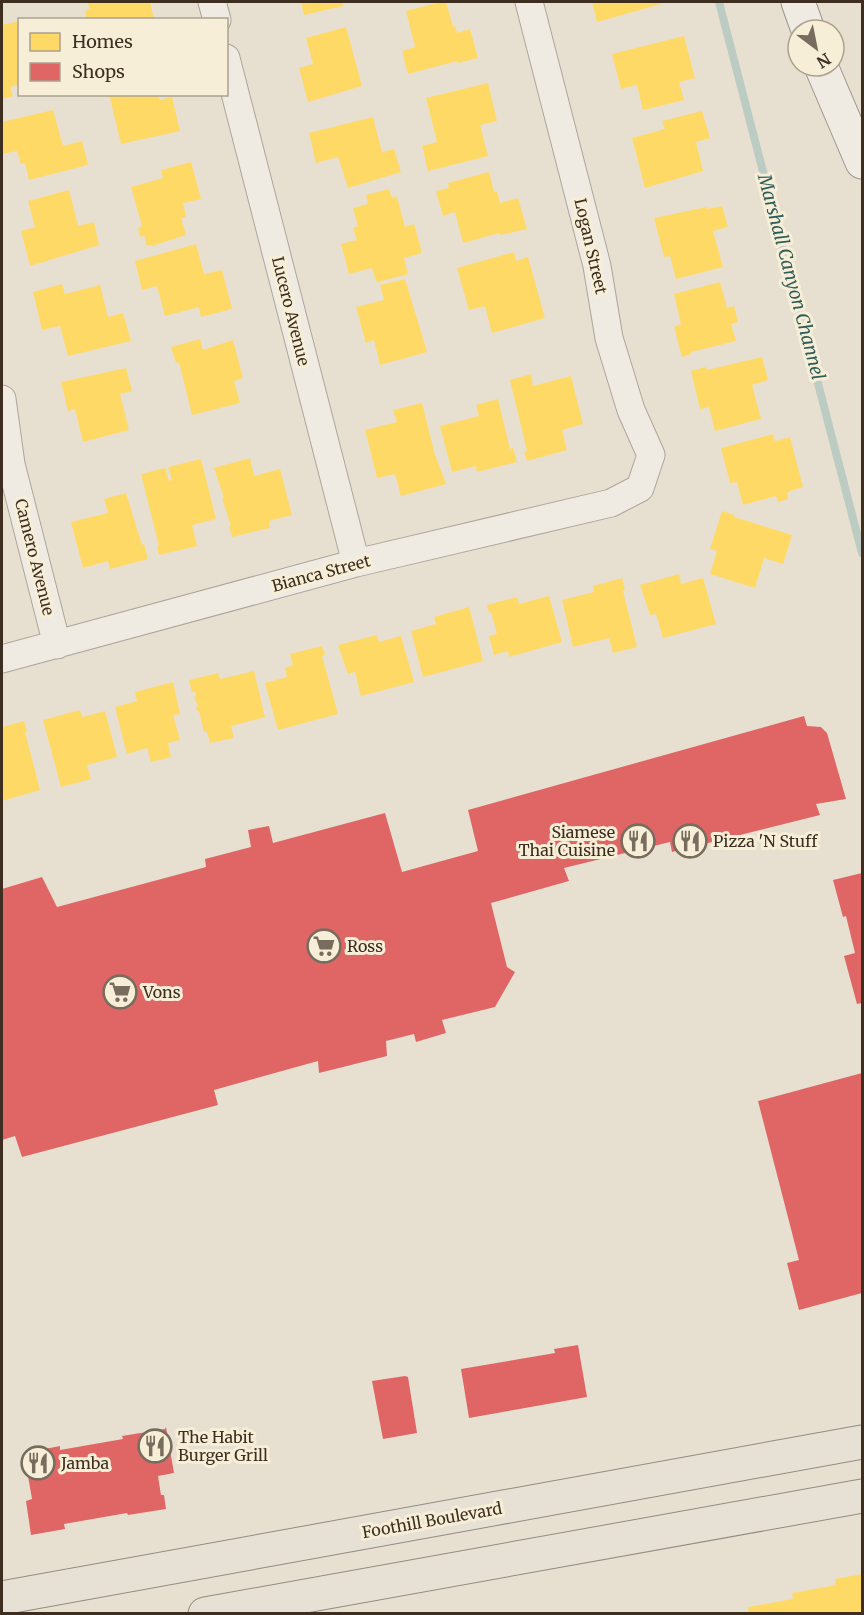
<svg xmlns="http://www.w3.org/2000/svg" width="864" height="1615" font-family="Merriweather,serif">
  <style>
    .homes { fill: #ffd966 }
    .shops { fill: #e06666 }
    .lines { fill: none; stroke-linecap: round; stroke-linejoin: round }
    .stream { stroke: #bcccc2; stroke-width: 8 }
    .street-casing { stroke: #ada599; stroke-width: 29 }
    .secondary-casing { stroke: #9c958a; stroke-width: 35 }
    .primary-casing { stroke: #928b80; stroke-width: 35 }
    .street { stroke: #efebe3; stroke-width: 27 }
    .secondary { stroke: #efebe3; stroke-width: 33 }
    .primary { stroke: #e6e1d4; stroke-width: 33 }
    .labels { text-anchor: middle; stroke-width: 6; stroke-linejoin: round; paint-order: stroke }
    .street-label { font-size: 16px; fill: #3d2e20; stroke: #f7eed8 }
    .poi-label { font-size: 16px; fill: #3d2e20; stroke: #f7eed8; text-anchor: start }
    .water-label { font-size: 18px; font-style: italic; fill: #2f5d5a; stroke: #f7eed8 }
  </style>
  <rect width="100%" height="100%" fill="#e7e0d1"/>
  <!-- homes -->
  <path class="homes" d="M 87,2 L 150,2 L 154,20 L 87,20 L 85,11 L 90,9 Z
    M 301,2 L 347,2 L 343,3 L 343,6 L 304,15 Z
    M 442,2 L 446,2 L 453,27 L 455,26 L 457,33 L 470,29 L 478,58 L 458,63 L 457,61 L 408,74 L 402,51 L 415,47 L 406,11 Z
    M 592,2 L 661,2 L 661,4 L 597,22 Z
    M 20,21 L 20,85 L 10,87 L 13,96 L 2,99 L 2,25 Z
    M 346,27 L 362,86 L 308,102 L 299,68 L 313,64 L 306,38 Z
    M 684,36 L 695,78 L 679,82 L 684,100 L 643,110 L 637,85 L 621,89 L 612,54 Z
    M 488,83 L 497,121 L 480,125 L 488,156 L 428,171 L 422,146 L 437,142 L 426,98 Z
    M 109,94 L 157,94 L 160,100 L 172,97 L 180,131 L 121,144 Z
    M 53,110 L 63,146 L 82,141 L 88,165 L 29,180 L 25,163 L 21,164 L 17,151 L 2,154 L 2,122 Z
    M 702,111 L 710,138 L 696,142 L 703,171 L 645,188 L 632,138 L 665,129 L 662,121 Z
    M 373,117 L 382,152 L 394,149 L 401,172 L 348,188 L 338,157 L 316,163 L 309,133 Z
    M 191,162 L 201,199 L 183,203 L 186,217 L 181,218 L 186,235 L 152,246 L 151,245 L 147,246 L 144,235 L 140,237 L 138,228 L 142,226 L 131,187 L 163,178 L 161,170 Z
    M 489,172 L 494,192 L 497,191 L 500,203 L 518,198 L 527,229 L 500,235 L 499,233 L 463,243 L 455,212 L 443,216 L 436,191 L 449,188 L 448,183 Z
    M 389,189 L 392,198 L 397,197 L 405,227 L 414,224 L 422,253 L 404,258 L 408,274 L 378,282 L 376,281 L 372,268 L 349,274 L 341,244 L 357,240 L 353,228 L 358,226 L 353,208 L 368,204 L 366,195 Z
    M 69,190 L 78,226 L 94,222 L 99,245 L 30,266 L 21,231 L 35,227 L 28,201 Z
    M 722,206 L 728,227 L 713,231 L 723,267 L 676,279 L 670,256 L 664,257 L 654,218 L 707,207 L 707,209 Z
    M 196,244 L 204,274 L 222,270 L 232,309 L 201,317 L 199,307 L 165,316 L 157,286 L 142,290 L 135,261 Z
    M 514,252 L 516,261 L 528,257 L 545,318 L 492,333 L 485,306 L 469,310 L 457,268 Z
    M 405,279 L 427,352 L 380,365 L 374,340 L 366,343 L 356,307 L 384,300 L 380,285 Z
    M 720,282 L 727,308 L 734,306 L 738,322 L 731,324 L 736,341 L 691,352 L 691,354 L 682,357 L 674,327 L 681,324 L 674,294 Z
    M 62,284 L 65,294 L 100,285 L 108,317 L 123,313 L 131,341 L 68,356 L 60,326 L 42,330 L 33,292 Z
    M 200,339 L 203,350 L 233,340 L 243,378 L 234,381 L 240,403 L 192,415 L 179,362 L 176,363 L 171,347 Z
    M 762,357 L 768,380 L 752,385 L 761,419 L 715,431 L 709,407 L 700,409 L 691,371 L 706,367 L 707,370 Z
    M 126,368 L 132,391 L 120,394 L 129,430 L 83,442 L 75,409 L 68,411 L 61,382 Z
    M 531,374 L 533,386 L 571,376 L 583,424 L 562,430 L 567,450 L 527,461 L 524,452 L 527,451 L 510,380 Z
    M 498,399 L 510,449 L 513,448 L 517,462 L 477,472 L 476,466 L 452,472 L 440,426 L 479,416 L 476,405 Z
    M 422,403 L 435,455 L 446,484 L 401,496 L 395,474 L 377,478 L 365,430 L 397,422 L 393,410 Z
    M 773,434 L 774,440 L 776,441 L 790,437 L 803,487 L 790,491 L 787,493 L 788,499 L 778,502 L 776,496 L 743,505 L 737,482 L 730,483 L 721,448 Z
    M 250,458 L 254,476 L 280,469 L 292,515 L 269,521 L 270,528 L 232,537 L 229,526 L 231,526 L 222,498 L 224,498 L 214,468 Z
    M 201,459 L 216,519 L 192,525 L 197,546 L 159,555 L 157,546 L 159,546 L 141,474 L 165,468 L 169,481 L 172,480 L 168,467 Z
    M 126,493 L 142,545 L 144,544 L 148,559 L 110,569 L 108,561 L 83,568 L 71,522 L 108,513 L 104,499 Z
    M 722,511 L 735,515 L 734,517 L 792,535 L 783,564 L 764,558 L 755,588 L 710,574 L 717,551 L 710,549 Z
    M 679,574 L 681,584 L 703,578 L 716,624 L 663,638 L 656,614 L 650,615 L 640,585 Z
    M 622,578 L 625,590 L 623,591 L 637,647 L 613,653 L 609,638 L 573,647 L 562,600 L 594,592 L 593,586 Z
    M 549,596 L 562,642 L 509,657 L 508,651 L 494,655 L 489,636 L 497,634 L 491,612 L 489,613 L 487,605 L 517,597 L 519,604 Z
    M 469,607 L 483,661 L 423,677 L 411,631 L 436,624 L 434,617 Z
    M 377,635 L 379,642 L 401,636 L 414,682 L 361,696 L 355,672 L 348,674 L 338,645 Z
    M 322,646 L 325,655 L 322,656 L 338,714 L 278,730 L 265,683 L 287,677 L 285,668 L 293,665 L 290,654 Z
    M 254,671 L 265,717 L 231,726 L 234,738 L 210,743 L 207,732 L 204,732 L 199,711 L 197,711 L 196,707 L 198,706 L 194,697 L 196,696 L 195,691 L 192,692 L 189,680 L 218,673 L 220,679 Z
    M 173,682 L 180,714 L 173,715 L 180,740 L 168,743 L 171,757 L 151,762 L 147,748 L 127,754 L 115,707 L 137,701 L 135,692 Z
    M 80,710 L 82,717 L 105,711 L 117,757 L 87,765 L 91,779 L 61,787 L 43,720 Z
    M 24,721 L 27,731 L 25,732 L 40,790 L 2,801 L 2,727 Z
    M 862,1574 L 862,1614 L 749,1614 L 748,1607 L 793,1599 L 792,1593 L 836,1585 L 835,1579 Z"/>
  <!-- shops -->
  <path class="shops" d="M 804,716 L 807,726 L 821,727 L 827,733 L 846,799 L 816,804 L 820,815 L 672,852 L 670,842 L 564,868 L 569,881 L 491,903 L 507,967 L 515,972 L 495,1007 L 442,1020 L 446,1033 L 416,1042 L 414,1034 L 386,1041 L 387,1056 L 319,1073 L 318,1061 L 214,1090 L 218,1105 L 22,1157 L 15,1136 L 2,1140 L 2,889 L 42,877 L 57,907 L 206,867 L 205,859 L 251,847 L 248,830 L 269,826 L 273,843 L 385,813 L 402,872 L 478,851 L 468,810 Z
    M 862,873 L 862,1003 L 857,1004 L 844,956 L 855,953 L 846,916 L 843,917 L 833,880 Z
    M 862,1073 L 862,1293 L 799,1310 L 787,1263 L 799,1260 L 758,1101 Z
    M 578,1345 L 587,1397 L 469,1418 L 461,1369 L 555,1353 L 554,1349 Z
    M 405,1376 L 408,1377 L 417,1433 L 383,1439 L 372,1381 Z
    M 166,1427 L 174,1473 L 158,1476 L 161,1495 L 164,1495 L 166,1509 L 128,1515 L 127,1513 L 64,1524 L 65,1529 L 31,1535 L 26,1501 L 32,1499 L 24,1453 L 60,1446 L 60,1450 L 123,1439 L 122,1436 L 165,1429 Z"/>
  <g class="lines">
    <!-- stream -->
    <path class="stream" d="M 719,2 L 862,553"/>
    <defs>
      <path id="street" d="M 212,2 L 217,20
        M 226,58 L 356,563
        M 2,399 L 11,464 L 57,645
        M 2,659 L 356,563 L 611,503 L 640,488 L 651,455 L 631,410 L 609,338 L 597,266 L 529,2"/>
      <path id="secondary" d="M 798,2 L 808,30
        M 821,66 L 862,162"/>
      <path id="primary" d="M 2,1598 L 862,1442
        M 205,1614 L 862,1496"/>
    </defs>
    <!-- street casing -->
    <use href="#street" class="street-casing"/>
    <!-- secondary casing -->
    <use href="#secondary" class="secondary-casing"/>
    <!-- primary casing -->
    <use href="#primary" class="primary-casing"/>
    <!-- street -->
    <use href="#street" class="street"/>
    <!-- secondary -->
    <use href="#secondary" class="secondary"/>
    <!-- primary -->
    <use href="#primary" class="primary"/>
  </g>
  <!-- icons -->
  <defs>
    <symbol id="restaurant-ring" viewBox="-11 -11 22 22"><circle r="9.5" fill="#f7eed8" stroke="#786c5e" stroke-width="1.5"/><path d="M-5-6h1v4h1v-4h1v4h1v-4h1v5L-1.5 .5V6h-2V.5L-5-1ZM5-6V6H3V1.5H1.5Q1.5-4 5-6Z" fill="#786c5e"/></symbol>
    <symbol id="supermarket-ring" viewBox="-11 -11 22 22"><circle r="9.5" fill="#f7eed8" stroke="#786c5e" stroke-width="1.5"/><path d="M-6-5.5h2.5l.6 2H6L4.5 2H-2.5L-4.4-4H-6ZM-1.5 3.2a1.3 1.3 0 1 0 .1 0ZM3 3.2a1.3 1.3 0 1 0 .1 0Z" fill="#786c5e"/></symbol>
  </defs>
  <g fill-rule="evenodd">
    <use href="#restaurant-ring" x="619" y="822" width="38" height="38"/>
    <use href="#restaurant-ring" x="671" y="822" width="38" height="38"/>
    <use href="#supermarket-ring" x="305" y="927" width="38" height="38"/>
    <use href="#supermarket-ring" x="101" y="973" width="38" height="38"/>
    <use href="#restaurant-ring" x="136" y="1427" width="38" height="38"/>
    <use href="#restaurant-ring" x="19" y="1444" width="38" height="38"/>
  </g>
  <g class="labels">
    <!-- street labels -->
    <g class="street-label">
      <text transform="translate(591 246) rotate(77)" y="6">Logan Street</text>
      <text transform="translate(291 311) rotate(76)" y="6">Lucero Avenue</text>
      <text transform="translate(35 557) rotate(76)" y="6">Camero Avenue</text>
      <text transform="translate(321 573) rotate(-15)" y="6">Bianca Street</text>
      <text transform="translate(432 1520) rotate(-10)" y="6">Foothill Boulevard</text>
    </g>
    <!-- poi labels -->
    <g class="poi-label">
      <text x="615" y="838" text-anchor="end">Siamese<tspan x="615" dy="18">Thai Cuisine</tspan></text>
      <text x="713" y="847">Pizza 'N Stuff</text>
      <text x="347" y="952">Ross</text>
      <text x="143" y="998">Vons</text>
      <text x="178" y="1443">The Habit<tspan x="178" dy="18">Burger Grill</tspan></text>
      <text x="61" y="1469">Jamba</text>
    </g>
    <!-- water labels -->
    <g class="water-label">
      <text transform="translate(791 277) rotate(75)" y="6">Marshall Canyon Channel</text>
    </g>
  </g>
  <!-- border -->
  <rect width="864" height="1615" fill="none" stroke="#3d2e20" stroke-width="6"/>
  <!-- legend -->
  <rect x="18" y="18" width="210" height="78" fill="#f7eed8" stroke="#ada18e" stroke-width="1.5"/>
  <rect x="30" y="33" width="30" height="18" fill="#ffd966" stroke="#ada18e" stroke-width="1.5"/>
  <text x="72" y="48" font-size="18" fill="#3d2e20">Homes</text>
  <rect x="30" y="63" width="30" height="18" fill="#e06666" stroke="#ada18e" stroke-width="1.5"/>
  <text x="72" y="78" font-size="18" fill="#3d2e20">Shops</text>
  <!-- north arrow -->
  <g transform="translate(816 48) rotate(148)"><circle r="28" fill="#f7eed8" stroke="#ada18e" stroke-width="1.5"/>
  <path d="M0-4.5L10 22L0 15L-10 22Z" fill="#786c5e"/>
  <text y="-9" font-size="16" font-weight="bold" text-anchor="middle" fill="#3d2e20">N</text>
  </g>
</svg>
